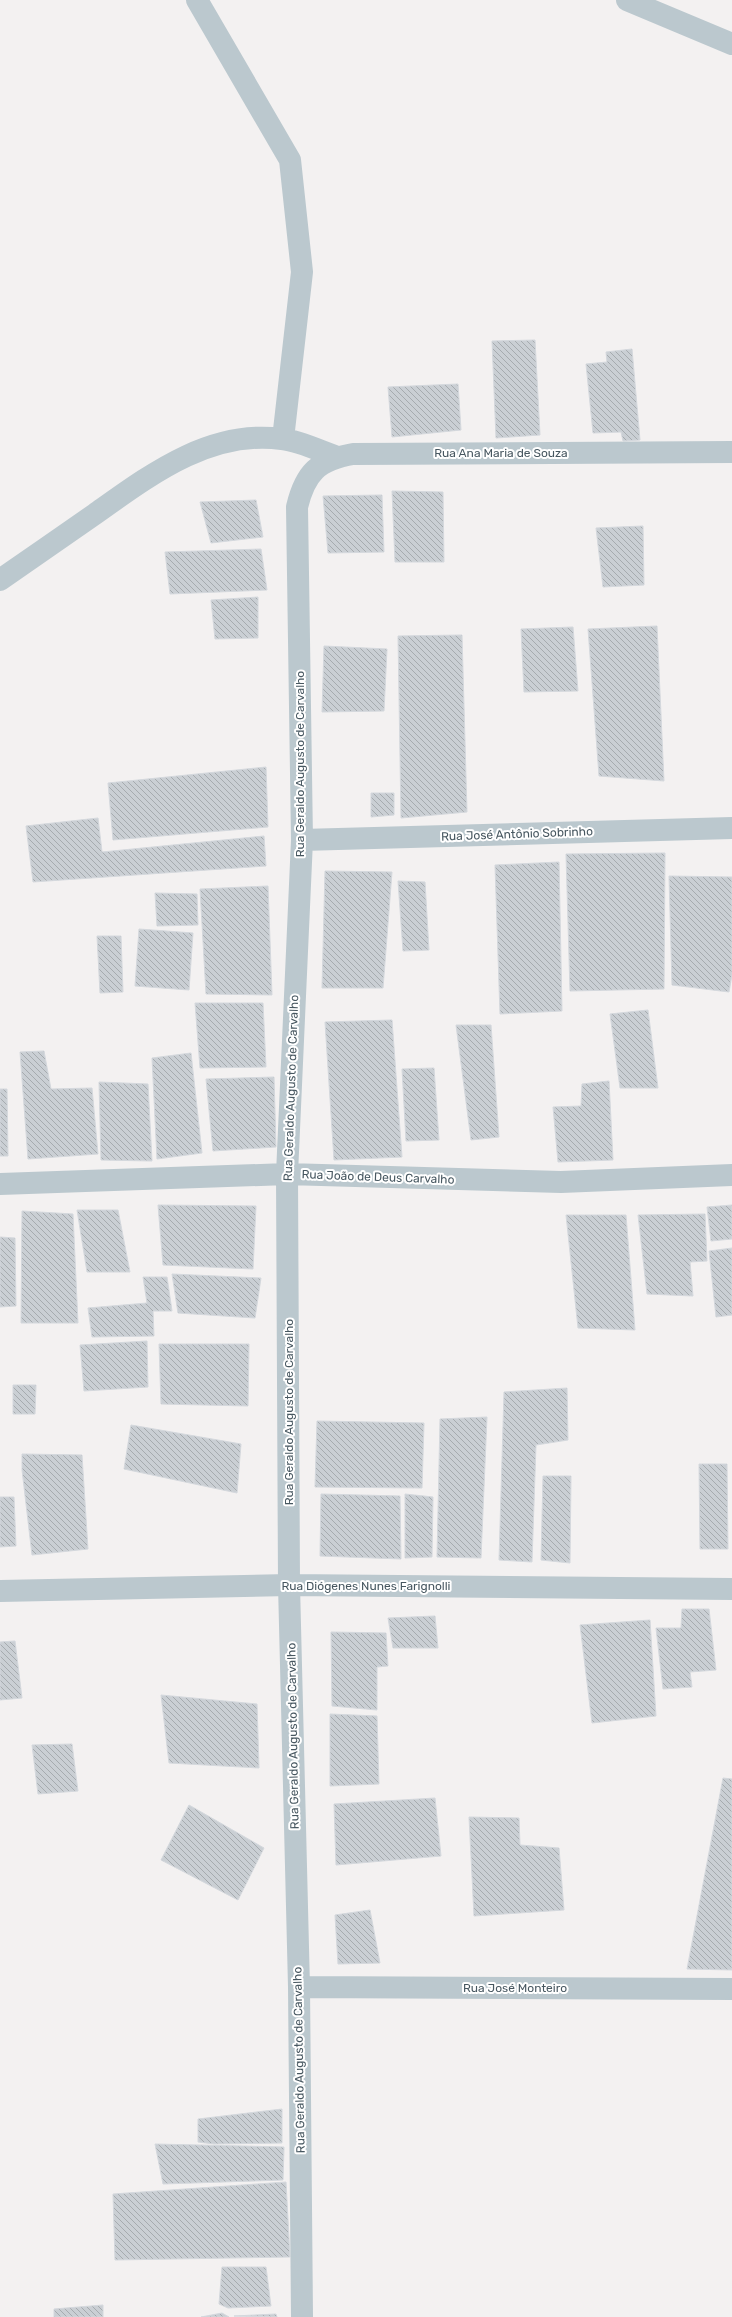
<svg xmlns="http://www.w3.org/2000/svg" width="732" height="2317" font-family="Rubik,sans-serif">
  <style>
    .building { fill: url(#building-back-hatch); stroke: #d4d8dd }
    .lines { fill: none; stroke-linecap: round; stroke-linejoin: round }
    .minor { stroke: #bbc8ce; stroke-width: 22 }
    .labels { text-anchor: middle; stroke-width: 4; stroke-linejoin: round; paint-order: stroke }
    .street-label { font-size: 12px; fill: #475760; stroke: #fff }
  </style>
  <defs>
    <pattern id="building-back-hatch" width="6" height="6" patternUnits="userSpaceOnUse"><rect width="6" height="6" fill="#cacfd4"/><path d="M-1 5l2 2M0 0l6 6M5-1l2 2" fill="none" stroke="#a6abaf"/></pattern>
  </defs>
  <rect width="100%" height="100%" fill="#f3f1f1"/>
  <!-- building -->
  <path class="building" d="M 535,340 L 540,435 L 496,438 L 492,341 Z
    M 632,349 L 640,440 L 623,441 L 621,432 L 593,433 L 586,364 L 607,362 L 606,352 Z
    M 458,384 L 461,430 L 392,437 L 388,387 Z
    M 392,491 L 443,492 L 444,562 L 395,562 Z
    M 382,495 L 384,552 L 328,553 L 323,496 Z
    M 256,500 L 263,537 L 211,543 L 200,502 Z
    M 643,526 L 644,585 L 603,587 L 596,528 Z
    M 261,549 L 267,590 L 170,594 L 165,552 Z
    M 258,597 L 258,638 L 215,639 L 211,600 Z
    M 657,626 L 664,781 L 599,776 L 588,629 Z
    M 573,627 L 578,691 L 524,692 L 521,629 Z
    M 462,635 L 467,812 L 401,818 L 398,636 Z
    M 324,646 L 387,649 L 384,711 L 322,712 Z
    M 266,767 L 268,827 L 113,840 L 108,783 Z
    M 371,793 L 394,793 L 394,815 L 371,817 Z
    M 98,818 L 102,852 L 264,836 L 266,866 L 33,882 L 26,826 Z
    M 665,853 L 664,989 L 570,991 L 566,854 Z
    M 559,862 L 562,1011 L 500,1014 L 495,865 Z
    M 325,871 L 392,872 L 383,988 L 322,988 Z
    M 669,876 L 732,877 L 732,975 L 729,992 L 672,985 Z
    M 398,881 L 425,882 L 429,950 L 403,951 Z
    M 268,886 L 272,995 L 206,994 L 200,889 Z
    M 155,893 L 197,894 L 198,925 L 157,926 Z
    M 139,929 L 193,933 L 189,990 L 135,986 Z
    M 97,936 L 121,936 L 123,992 L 100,993 Z
    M 195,1003 L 263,1003 L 266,1067 L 200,1068 Z
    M 648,1010 L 658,1088 L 620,1088 L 610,1014 Z
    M 392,1020 L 402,1157 L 334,1160 L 325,1022 Z
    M 456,1025 L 491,1025 L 499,1137 L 471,1140 Z
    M 44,1051 L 51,1089 L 92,1088 L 98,1154 L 28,1159 L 20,1052 Z
    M 191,1053 L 202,1153 L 157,1159 L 152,1058 Z
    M 434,1068 L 439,1140 L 406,1141 L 402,1069 Z
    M 274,1077 L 276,1147 L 213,1151 L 206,1079 Z
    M 609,1081 L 613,1160 L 558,1162 L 553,1107 L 581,1106 L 582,1084 Z
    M 99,1082 L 148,1084 L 152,1161 L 101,1160 Z
    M 0,1089 L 7,1089 L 8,1156 L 0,1156 Z
    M 158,1205 L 256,1206 L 253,1269 L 163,1265 Z
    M 732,1205 L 732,1239 L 711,1241 L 707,1207 Z
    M 77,1210 L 118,1210 L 130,1272 L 87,1272 Z
    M 22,1211 L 73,1214 L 78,1323 L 21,1323 Z
    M 705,1214 L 707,1261 L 690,1262 L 693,1296 L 647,1294 L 638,1215 Z
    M 566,1215 L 626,1215 L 635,1330 L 578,1328 Z
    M 0,1237 L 15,1238 L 16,1306 L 0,1307 Z
    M 732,1248 L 732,1315 L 716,1317 L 709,1251 Z
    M 172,1274 L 261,1278 L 255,1318 L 178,1313 Z
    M 143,1277 L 167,1277 L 172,1311 L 153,1311 L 154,1336 L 92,1337 L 88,1308 L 147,1303 Z
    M 147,1341 L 148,1387 L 84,1391 L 80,1345 Z
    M 159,1344 L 249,1344 L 248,1406 L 161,1404 Z
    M 13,1385 L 36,1385 L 35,1414 L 13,1414 Z
    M 567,1388 L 568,1440 L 536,1445 L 532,1562 L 499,1560 L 504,1392 Z
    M 487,1417 L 481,1558 L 437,1557 L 440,1419 Z
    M 317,1421 L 424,1423 L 422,1488 L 315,1487 Z
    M 131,1425 L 241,1444 L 237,1493 L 124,1469 Z
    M 22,1454 L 82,1455 L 88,1549 L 32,1555 L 22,1470 Z
    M 699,1464 L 727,1464 L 728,1549 L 700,1549 Z
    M 543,1476 L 571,1476 L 570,1563 L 541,1560 Z
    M 321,1494 L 400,1496 L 401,1559 L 320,1556 Z
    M 405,1494 L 433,1497 L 432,1557 L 405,1558 Z
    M 0,1497 L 14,1497 L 16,1546 L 0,1547 Z
    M 682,1609 L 709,1609 L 716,1670 L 690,1672 L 692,1687 L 663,1689 L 656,1628 L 681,1628 Z
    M 435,1616 L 438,1648 L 393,1648 L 388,1618 Z
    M 650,1620 L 656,1716 L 592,1723 L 580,1625 Z
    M 331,1632 L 386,1633 L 388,1666 L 377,1667 L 377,1710 L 332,1706 Z
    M 15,1641 L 22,1698 L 0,1700 L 0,1642 Z
    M 161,1695 L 257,1704 L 259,1768 L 169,1763 Z
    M 330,1714 L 377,1716 L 379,1784 L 330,1786 Z
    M 72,1744 L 78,1791 L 38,1794 L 32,1745 Z
    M 723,1778 L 732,1779 L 732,1970 L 687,1969 Z
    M 435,1798 L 441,1856 L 336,1865 L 334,1804 Z
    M 189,1805 L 264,1848 L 238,1900 L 161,1860 Z
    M 469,1817 L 519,1818 L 520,1845 L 559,1848 L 564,1910 L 474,1916 Z
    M 370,1910 L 380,1963 L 338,1964 L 335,1915 Z
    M 282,2109 L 282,2143 L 214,2144 L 198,2142 L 198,2119 Z
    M 155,2144 L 284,2147 L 283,2180 L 163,2184 Z
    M 286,2182 L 290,2257 L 115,2260 L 113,2194 Z
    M 222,2267 L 266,2267 L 271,2306 L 228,2308 L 219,2304 Z
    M 103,2305 L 103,2317 L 54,2317 L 54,2309 Z
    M 222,2313 L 229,2317 L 201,2317 Z
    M 276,2314 L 277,2317 L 234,2316 Z"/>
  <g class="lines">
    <!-- minor -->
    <path class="minor" d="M 197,0 L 290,160 L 302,272 L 283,439
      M 627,0 L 732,44
      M 0,580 C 32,558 63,536 95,514 C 150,475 210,429 282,439 C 300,441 320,451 337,457
      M 302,840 L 732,828
      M 0,1184 L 287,1174 L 561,1182 L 732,1175
      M 0,1591 L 289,1585 L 732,1589
      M 299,1987 L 732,1989
      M 302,2317 L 299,1987 L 289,1585 L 287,1174 L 302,840 L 297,507 C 305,473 318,460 353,454 L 732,452"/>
  </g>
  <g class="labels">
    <!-- street labels -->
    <g class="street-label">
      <text x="501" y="457">Rua Ana Maria de Souza</text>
      <text transform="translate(300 764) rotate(-90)" y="4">Rua Geraldo Augusto de Carvalho</text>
      <text transform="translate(517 834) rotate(-2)" y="4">Rua José Antônio Sobrinho</text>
      <text transform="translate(291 1088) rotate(-88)" y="4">Rua Geraldo Augusto de Carvalho</text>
      <text transform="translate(378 1177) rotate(2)" y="4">Rua João de Deus Carvalho</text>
      <text transform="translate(289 1412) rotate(-90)" y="4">Rua Geraldo Augusto de Carvalho</text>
      <text x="366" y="1590">Rua Diógenes Nunes Farignolli</text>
      <text transform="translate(293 1736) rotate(-91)" y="4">Rua Geraldo Augusto de Carvalho</text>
      <text x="515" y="1992">Rua José Monteiro</text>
      <text transform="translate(299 2060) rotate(-91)" y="4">Rua Geraldo Augusto de Carvalho</text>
    </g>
  </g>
</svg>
